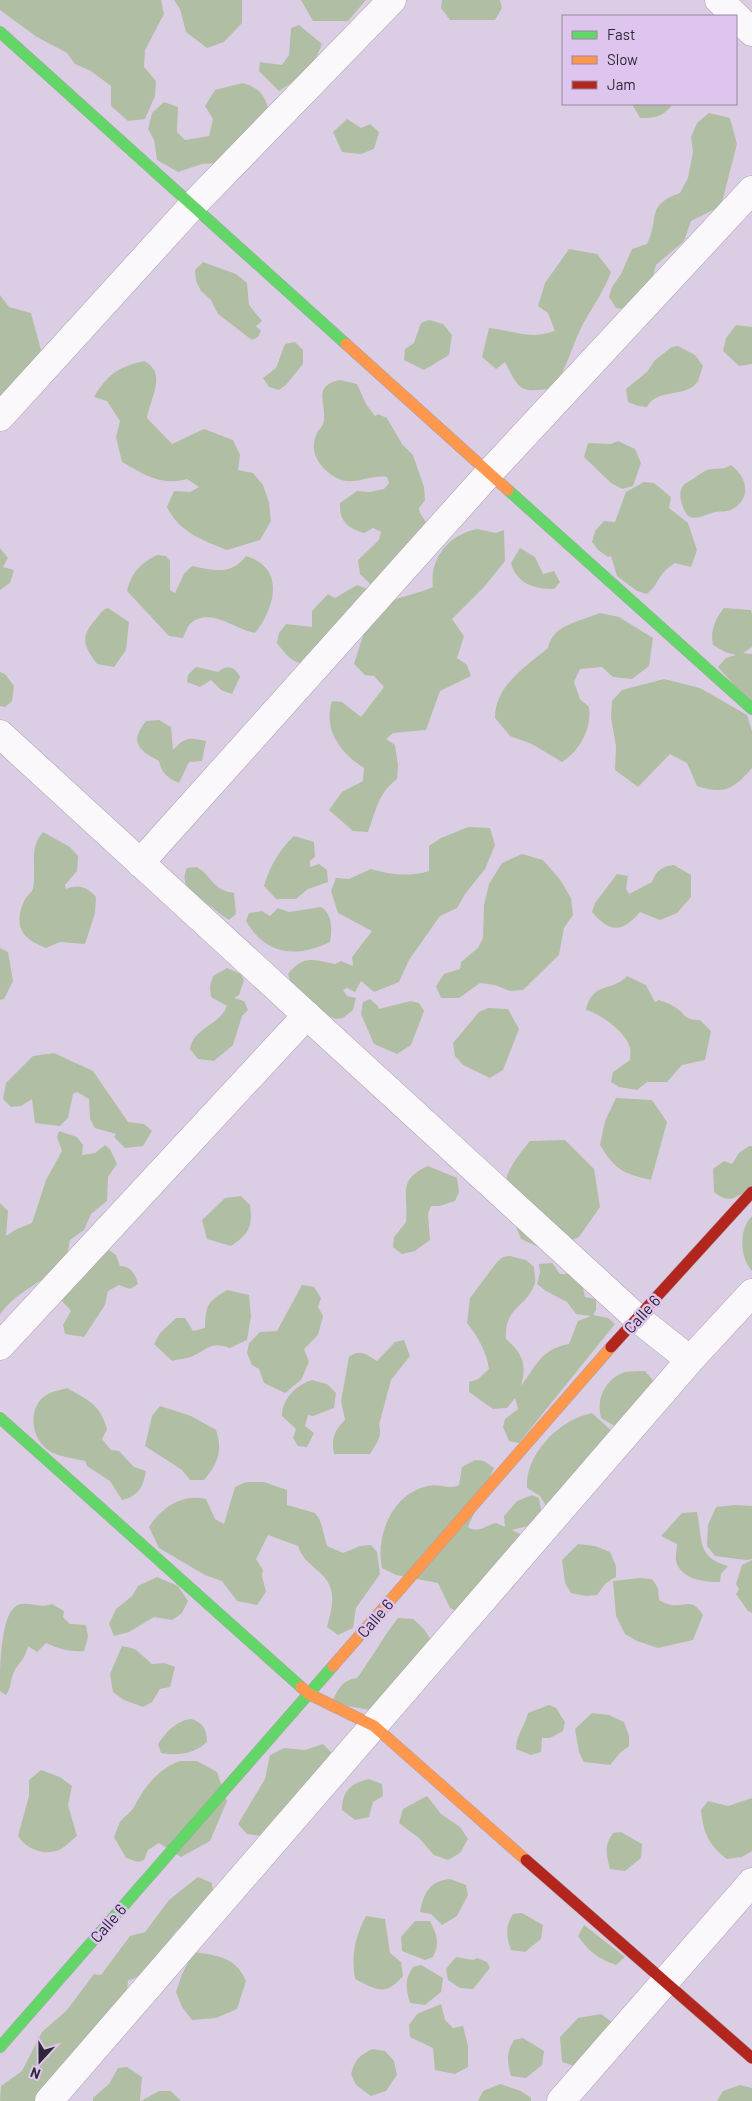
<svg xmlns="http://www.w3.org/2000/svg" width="752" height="2101" font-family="Barlow,sans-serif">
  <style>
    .green { fill: #b0bfa3 }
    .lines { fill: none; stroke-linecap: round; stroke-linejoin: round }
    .street-casing { stroke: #aaa0b1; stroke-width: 29 }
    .fast-casing { stroke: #aaa0b1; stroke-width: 12 }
    .slow-casing { stroke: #aaa0b1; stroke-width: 12 }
    .jam-casing { stroke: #aaa0b1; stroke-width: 12 }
    .street { stroke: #faf8fb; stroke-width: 28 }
    .fast { stroke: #63d668; stroke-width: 11 }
    .slow { stroke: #ff974d; stroke-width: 11 }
    .jam { stroke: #b3261e; stroke-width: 11 }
    .labels { text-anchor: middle; stroke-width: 5; stroke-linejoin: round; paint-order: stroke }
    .street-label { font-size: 16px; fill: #302736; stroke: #ddc5ed }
  </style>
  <rect width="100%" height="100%" fill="#dbcee4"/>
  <!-- green -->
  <path class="green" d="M 0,0 L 161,0 L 164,14 L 145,50 L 144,67 L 156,81 L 155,96 L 145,119 L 128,121 L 111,106 L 111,86 L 91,71 L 75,64 L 67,53 L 37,37 L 0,10 Z
    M 174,0 L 242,0 L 242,23 L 224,42 L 207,48 L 186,32 L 180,9 Z
    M 301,0 L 366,0 L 348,21 L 313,21 Z
    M 442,0 L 500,0 L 502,8 L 495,20 L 450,20 L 441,8 Z
    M 299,25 L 322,44 C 311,71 303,76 279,91 L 259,71 L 260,62 L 282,65 L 289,55 L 291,28 Z
    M 243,83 C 260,88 267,97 269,115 L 216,163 L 202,164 L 178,172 L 157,160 L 154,140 L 148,129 L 152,113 L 164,102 L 178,107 L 177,132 L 185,140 L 209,136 L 213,119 L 205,106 L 215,90 Z
    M 632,104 L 673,104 C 663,117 655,118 640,118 Z
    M 709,113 L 730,118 L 737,144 L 721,206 L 691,221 L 684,241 L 656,265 L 645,305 L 629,310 L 616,308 L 609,297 L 612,287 L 621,274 L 632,249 L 647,244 C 660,218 645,205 680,193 L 688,178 L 693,152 L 691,137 L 697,123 Z
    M 347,119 L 361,128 L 370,124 L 379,132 L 374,149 L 361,154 L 342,152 L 333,132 Z
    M 569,249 L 597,254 L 611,272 C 604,291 593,306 583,324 C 572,345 567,368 554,388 C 521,393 520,392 505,362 L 496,369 L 482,357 L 489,328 C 515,331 529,340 555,331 L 548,313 L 538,306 L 545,283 Z
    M 203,262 L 236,274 L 247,283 L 249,305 L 262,321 L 256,326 L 261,331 L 258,337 L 252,340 L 218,314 L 211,300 L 201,291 L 196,281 L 195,270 Z
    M 0,295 L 9,307 L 31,313 L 41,350 L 26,373 L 0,400 Z
    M 429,320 L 443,324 L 452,335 L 449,355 L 424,370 L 404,360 L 405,349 L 414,343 L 421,323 Z
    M 736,325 L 752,327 L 752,364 L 739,366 L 723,351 L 726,338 Z
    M 295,342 L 303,350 L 303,364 L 286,385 L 279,390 L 269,387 L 263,378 L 276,368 L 285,344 Z
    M 678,346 L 695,355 L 703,366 C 701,370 700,377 698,381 C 687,399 657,387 647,407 L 638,406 L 628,402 L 626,389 L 647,372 L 655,360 L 672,347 Z
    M 144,361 C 168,373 150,398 147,418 L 172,444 L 204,429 L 233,440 L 240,455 L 238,470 L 253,473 L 257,478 L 263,485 L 269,502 L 271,521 L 260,540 L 227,550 C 202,540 179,532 167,507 L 174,491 L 190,492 L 199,487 L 187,479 C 160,486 145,475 122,462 L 116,437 L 120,421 L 107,401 L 94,397 C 108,374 118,367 144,361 Z
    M 340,380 L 357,384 L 366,404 L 375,416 L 378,414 L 387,418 L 402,444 L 413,455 L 424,487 L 425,500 L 419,508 L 420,513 L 429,527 L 385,589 L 370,584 L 360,574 L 358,560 L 379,540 L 381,532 L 373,528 L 364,533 C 347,528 339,521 340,503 L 357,491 L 370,492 L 384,489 L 389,483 L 387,477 C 369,474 352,488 335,477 C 319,467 308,452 317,433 C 320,428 324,425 324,419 C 326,403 312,386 340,380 Z
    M 618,441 L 635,449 L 641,463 L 633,486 L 622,489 L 611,483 L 584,457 L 588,443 L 611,444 Z
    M 731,465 C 748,478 752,499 731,510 C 726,512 721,511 716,512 C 702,515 688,527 682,504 C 680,498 679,492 683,486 C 685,483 690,481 693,479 C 699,475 705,469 713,469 C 721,468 723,470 731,465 Z
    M 644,482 L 654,483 L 671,497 L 669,508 L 688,523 L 697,550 L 691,567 L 675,563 C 657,574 661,582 647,594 L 637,591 L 617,576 L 611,556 L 608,557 L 598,550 L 592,542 L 595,531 L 604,521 L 615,522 L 626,492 Z
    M 477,529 L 496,533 L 504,530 L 505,561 L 484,587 L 452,619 L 464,636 L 457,658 L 467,665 L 471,676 L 440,691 L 426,730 L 393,733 L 386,739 L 395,745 L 398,765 L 397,779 C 378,793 376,811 368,832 L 353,831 L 329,810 L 342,792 L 363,781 L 364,768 C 340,753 323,729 332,701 L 342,702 L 361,717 L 384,687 L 374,676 L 365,675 L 354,664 L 369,617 L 300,663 C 290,661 283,651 277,643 L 279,633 L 286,624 L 312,627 L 312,611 L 328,594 L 335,598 L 357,585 L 381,594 L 386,603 C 402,596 417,594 433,587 C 429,558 450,534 477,529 Z
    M 0,548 L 8,558 L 3,567 L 14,570 L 10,583 L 0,590 Z
    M 520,548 L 535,557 L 543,574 L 554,571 L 560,582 L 554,589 C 534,589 517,584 511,563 Z
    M 157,555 L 166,556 L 170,561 L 170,590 L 175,593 L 184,574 L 192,566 C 213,570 231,576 246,556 C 286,568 275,608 255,633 C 235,630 210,606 190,624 C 187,627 185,634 183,638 L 169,636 L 127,591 C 132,572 140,564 157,555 Z
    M 108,608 L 129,622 L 126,650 L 114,667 L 97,664 C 83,645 80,637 96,619 C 100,614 102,610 108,608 Z
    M 724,608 L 751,610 L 752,615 L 752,647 L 743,653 L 752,654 L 752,705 L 718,667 L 726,658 L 736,655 L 725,652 L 713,645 C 710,632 715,618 724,608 Z
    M 600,613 L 619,617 L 653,638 L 649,666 L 632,679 L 613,677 L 602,667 L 580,669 L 574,682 L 580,699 L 589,707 C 592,728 580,751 562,762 L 532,744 L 510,736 L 495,718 C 495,686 525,667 548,648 C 553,624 579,622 600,613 Z
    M 196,667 L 218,672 C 227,664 235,666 240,677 L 232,694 L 221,690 L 211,680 L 200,687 L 187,682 L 188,675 Z
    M 0,672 L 5,674 L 14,686 L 12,701 L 5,707 L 0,706 Z
    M 664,679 L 700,688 L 747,715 L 752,731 L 752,768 C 734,789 724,795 697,786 L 687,763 L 670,754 L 638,787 L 615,770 L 616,746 L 611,718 L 612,701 L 622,690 Z
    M 159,720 L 171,727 L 173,750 C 185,737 189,737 206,741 L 202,761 L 189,762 L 179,783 C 168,778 162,774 159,761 C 140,751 128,743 146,721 Z
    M 468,827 L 490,828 L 495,845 L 485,869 L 465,894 L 457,908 L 440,916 L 409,960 L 399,982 L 374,992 L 361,981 L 355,992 L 347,988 L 343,990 L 347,996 L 356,998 L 353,1010 L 343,1018 L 336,1019 L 322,1014 L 291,985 L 288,974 C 304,954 313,960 335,964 L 341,961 L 353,966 L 352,957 L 372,931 L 338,913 L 331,891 L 336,878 L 349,879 L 371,869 C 390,875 410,877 429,871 L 429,846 L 441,838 Z
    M 43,832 L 70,847 L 78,856 L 77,871 L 65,885 L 66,889 C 79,884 87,887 96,897 L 95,913 L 85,944 L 60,942 L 46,948 C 22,939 13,926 24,901 C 26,896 32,893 33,888 C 37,869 28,848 43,832 Z
    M 294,836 L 314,842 L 315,857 L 310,861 L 310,867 L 319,864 L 327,870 L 328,882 L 308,889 L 296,899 L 276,899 L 264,886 C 270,866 279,850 294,836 Z
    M 522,854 L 543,860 L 561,881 L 571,898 L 573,915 L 564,928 L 559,955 L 523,990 L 510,991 L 495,985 L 480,983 L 459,998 L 441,998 L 436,986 L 444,974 L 460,969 L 461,962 L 478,948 L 483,938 L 484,905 L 489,884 L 502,863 Z
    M 674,865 L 691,875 L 691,897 L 677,913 L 660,920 L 640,912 C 622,933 610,933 592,912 L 595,903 L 617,874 L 628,876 L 626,889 L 629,894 L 652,882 C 656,871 662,866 674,865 Z
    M 197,867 C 213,877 212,890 234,893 L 236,914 L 229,920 C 222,916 217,911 210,906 C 196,896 178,887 187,868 Z
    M 321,907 C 333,915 332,929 330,942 C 297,958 266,956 246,921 L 249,913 L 262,911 L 270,916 L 278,908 L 289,912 Z
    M 0,948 L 8,952 L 13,981 L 4,999 L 0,1000 Z
    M 227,968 L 241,974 L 244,980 L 239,995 L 234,998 L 244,1001 L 248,1010 L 242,1016 L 233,1045 L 214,1061 L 198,1059 L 190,1049 C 194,1027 219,1026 227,1006 L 211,997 L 210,986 L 213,976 Z
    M 627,976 L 646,985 L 655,1002 L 659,1000 C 664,1002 671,1004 675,1007 C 686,1014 683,1020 700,1020 L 711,1031 L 705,1060 L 682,1065 L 667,1082 L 647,1082 L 637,1090 L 619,1087 L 611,1082 L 613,1072 L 630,1060 C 630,1056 631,1051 630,1048 C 626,1032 601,1014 586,1010 C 592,981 613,992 627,976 Z
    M 370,999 L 378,1006 L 379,1009 L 411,1001 L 419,1003 L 424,1011 L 411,1045 L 397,1054 L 374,1044 L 361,1014 L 363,1002 Z
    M 488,1008 L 508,1009 L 519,1029 L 503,1070 L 490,1078 L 463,1065 L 455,1056 L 453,1043 L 479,1012 Z
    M 54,1053 L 93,1071 L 128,1122 L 144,1124 L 152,1131 L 143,1146 L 125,1148 L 114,1137 L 116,1134 L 95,1128 L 90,1119 L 89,1099 L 77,1092 L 73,1094 L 68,1118 L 60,1126 L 35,1123 L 32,1099 L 21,1106 L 11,1107 L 3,1099 L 6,1083 L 33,1056 Z
    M 616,1098 L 652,1100 L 667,1122 L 651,1180 C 623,1173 616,1171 600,1145 L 605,1121 Z
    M 59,1131 L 77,1137 L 83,1145 L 82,1155 L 95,1153 L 105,1145 L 110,1149 L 117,1164 L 108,1177 L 107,1201 L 91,1214 L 84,1230 L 70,1240 C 69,1245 68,1252 66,1256 C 56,1278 16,1289 0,1315 L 0,1203 L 8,1211 L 6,1236 L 17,1229 L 32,1223 L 46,1180 L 62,1151 L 57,1137 Z
    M 565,1140 L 594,1169 L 600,1207 L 579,1237 L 548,1251 L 521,1239 C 502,1191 494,1184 530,1141 Z
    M 749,1146 L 752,1146 L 752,1188 C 735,1197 730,1205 714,1192 L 713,1169 L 724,1161 L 732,1164 L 739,1153 Z
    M 428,1166 L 457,1178 L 459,1192 L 455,1201 L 440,1206 L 431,1206 L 428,1214 L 430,1240 L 415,1251 L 402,1254 L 393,1247 L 394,1237 L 406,1222 C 409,1195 396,1180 428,1166 Z
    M 241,1196 L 250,1205 C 253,1226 249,1234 231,1246 L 207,1239 L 202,1220 L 225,1198 Z
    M 752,1216 L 752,1271 C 740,1258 738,1230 752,1216 Z
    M 109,1250 L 116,1255 L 120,1266 C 131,1266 136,1275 138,1284 L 130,1289 L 119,1285 L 108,1291 L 105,1305 L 84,1337 L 65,1334 L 63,1325 L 71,1311 L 62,1301 L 64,1295 L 99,1252 Z
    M 510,1256 L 526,1260 L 534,1267 C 534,1272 536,1279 535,1283 C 527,1308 504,1306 506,1339 C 523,1354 527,1364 521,1386 C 536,1366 541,1349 569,1344 L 578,1321 L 591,1316 L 576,1314 L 567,1302 L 546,1291 L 537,1284 L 540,1272 L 539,1264 L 552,1263 L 560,1274 L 568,1274 L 583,1288 L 585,1297 L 596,1299 L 596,1310 L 593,1315 L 608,1318 L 615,1324 L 519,1443 L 509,1441 L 503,1427 L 505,1419 L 518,1409 L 515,1398 L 507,1408 L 493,1409 L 469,1392 L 469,1382 L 478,1379 L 489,1369 C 487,1353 477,1335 467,1323 L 470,1298 L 497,1262 L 503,1257 Z
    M 302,1285 L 314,1287 L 321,1298 L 318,1307 L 323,1316 L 318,1335 L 304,1349 L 309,1362 L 301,1380 L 285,1393 L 264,1383 L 259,1369 L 252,1365 L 247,1353 L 249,1343 L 260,1332 L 277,1331 Z
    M 227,1290 L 249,1295 L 251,1316 L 247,1340 L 230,1348 C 211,1341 209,1348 193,1356 C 187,1359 179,1359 172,1361 L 154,1344 L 160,1333 L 176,1318 L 185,1318 L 193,1331 L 205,1328 C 206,1305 207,1302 227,1290 Z
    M 404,1340 L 410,1356 L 391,1380 L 379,1425 C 383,1436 376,1444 370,1454 L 334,1454 C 331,1439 334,1431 345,1420 L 341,1401 L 349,1357 C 360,1348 367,1355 377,1361 L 395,1342 Z
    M 645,1371 L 657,1385 L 618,1428 L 601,1418 C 596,1399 605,1379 625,1372 C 631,1371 639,1371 645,1371 Z
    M 312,1380 L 327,1384 L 336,1393 L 334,1408 L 313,1416 L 308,1415 L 305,1426 L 314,1433 L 307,1447 L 298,1446 L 293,1438 L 296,1429 L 282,1416 C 282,1399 296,1385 312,1380 Z
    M 67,1388 C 88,1400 100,1404 107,1429 L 102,1439 L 111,1450 L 119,1451 L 134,1467 L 146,1471 C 143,1487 139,1496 122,1500 L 110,1481 L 87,1466 L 85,1461 C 74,1458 57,1457 48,1450 C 30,1438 27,1405 48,1394 C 53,1391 61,1390 67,1388 Z
    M 160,1406 L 191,1416 L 216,1430 C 223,1450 218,1464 204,1480 L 190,1480 L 182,1470 L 145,1446 L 152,1416 Z
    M 592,1413 L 614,1433 L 549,1511 L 540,1496 L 527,1488 C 525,1454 560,1419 592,1413 Z
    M 475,1460 L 484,1461 L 494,1468 L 468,1527 C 479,1534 486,1525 496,1523 L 505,1527 L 504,1516 L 517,1501 L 532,1495 L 539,1498 L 542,1515 L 531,1525 L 512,1530 L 528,1538 L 522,1573 L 513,1588 L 495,1594 L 460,1613 L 450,1608 L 438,1583 L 396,1575 L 382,1568 C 375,1535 393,1493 428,1486 C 439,1483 449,1490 459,1485 L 462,1467 Z
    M 246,1482 L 264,1482 L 287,1490 L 287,1505 L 315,1513 L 320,1520 L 327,1546 L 343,1553 L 360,1546 L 371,1545 L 377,1552 L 380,1574 L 356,1608 L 353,1628 L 338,1635 L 327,1627 C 333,1604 338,1587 317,1570 C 308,1562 302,1558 298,1546 L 268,1535 L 256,1559 L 263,1570 L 262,1576 L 266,1592 L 257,1605 L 237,1601 L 222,1581 L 205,1575 L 159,1548 L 149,1527 C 161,1508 182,1493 206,1499 L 215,1519 L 224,1524 L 235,1487 Z
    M 735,1505 L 752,1506 L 752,1559 L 746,1560 L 715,1556 L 707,1546 L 708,1525 L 716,1507 Z
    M 697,1512 C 703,1540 696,1557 728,1566 L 721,1574 L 720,1582 C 705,1582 681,1580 676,1561 C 675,1556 677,1549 677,1544 L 661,1536 L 682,1513 Z
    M 578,1544 L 595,1546 L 610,1552 L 616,1566 L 616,1577 L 606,1583 L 597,1595 L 586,1596 L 571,1593 L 565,1583 L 562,1560 Z
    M 752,1560 L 752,1613 L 748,1611 L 736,1594 L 739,1589 L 736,1584 L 742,1565 Z
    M 157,1577 L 178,1586 L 188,1601 L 182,1613 L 172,1620 L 154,1617 L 129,1632 L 114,1636 L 109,1624 L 116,1609 L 132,1596 L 138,1586 Z
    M 640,1578 L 652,1579 L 658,1588 L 659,1600 C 662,1602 667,1604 671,1605 C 687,1607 691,1597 703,1615 L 693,1640 L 658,1648 L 637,1641 L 625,1634 L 616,1616 L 613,1581 Z
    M 52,1604 L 64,1611 L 63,1617 L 70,1624 L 86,1625 L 88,1637 L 84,1651 C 70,1652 59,1649 46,1643 L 37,1652 L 28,1646 C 24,1662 21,1659 14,1672 C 10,1679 12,1687 6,1695 L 0,1691 C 0,1671 0,1612 18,1605 C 30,1601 40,1609 52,1604 Z
    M 398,1618 L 413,1619 L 424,1629 L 431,1640 L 380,1712 L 332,1703 C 337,1690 342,1680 357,1678 C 372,1658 383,1637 398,1618 Z
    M 122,1646 L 135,1649 L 152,1664 L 164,1663 L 175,1667 L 170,1687 L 160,1689 L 152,1702 L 143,1707 L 124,1700 L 113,1692 L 110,1674 Z
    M 549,1705 L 556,1708 L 565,1722 L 563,1731 L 550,1738 L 542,1738 L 541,1752 L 531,1755 L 516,1749 C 516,1735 525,1726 528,1713 Z
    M 592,1713 L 609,1715 L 624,1722 L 629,1736 L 629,1746 L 620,1753 L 610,1765 L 584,1762 L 579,1752 L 575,1729 Z
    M 191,1719 C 203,1722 207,1730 207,1742 C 194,1754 178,1756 161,1753 L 158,1744 C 166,1732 177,1720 191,1719 Z
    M 323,1744 L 336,1757 L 310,1783 L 299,1789 L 294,1802 L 274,1818 L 261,1836 L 247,1834 L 238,1824 L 265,1779 L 270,1755 L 284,1748 L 305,1750 Z
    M 180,1761 L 197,1761 L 217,1772 L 227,1801 L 210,1841 L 181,1857 L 159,1843 L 148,1850 L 144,1860 L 138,1862 L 126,1858 L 114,1837 C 116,1832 118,1826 120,1822 C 124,1816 131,1813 134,1807 C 144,1787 159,1768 180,1761 Z
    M 41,1770 L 60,1777 L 72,1786 L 68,1805 L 77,1836 C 72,1840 66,1846 61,1849 C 45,1857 26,1849 18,1836 L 29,1796 L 29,1780 Z
    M 369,1779 L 382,1784 L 383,1796 L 373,1802 L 369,1817 L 355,1820 L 342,1810 C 342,1791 351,1783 369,1779 Z
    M 427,1796 L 441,1814 L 460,1827 L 468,1839 L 460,1853 L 448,1860 L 434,1855 L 419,1838 L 399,1823 L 403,1809 Z
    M 752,1798 L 752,1851 L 742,1857 L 727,1859 C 709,1846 703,1832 701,1810 L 708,1801 L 728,1806 Z
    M 621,1832 L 642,1844 L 641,1858 L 625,1871 L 610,1869 C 606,1854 604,1846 613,1833 Z
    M 198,1877 L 212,1883 L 213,1892 L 189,1928 L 177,1930 C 166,1943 171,1943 166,1954 C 159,1969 142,1975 128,1981 L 126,2000 L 39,2101 L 0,2101 L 1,2086 L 22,2071 L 42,2032 L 67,2010 L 94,1974 L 101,1975 L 130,1936 L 145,1932 L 169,1900 Z
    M 450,1879 L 466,1885 L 468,1895 L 457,1916 L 442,1925 L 431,1914 L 420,1912 C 424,1893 429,1881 450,1879 Z
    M 522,1913 L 543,1925 L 541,1939 L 525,1952 L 511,1950 C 506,1936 505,1927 513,1914 Z
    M 366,1916 L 385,1919 L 390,1953 L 401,1962 L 403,1976 C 385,1997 377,1990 355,1979 C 351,1957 355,1936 366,1916 Z
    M 415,1921 L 430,1921 C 437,1935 440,1943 433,1957 L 425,1960 L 402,1951 L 401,1937 Z
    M 584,1925 L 625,1957 L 616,1965 C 599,1959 589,1952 578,1936 Z
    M 194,1952 C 217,1955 237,1958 246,1981 L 237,2009 L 216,2018 L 192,2020 L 182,2007 L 176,1992 L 182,1974 Z
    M 456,1957 L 473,1960 L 477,1958 L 487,1962 L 490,1968 L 473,1989 L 460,1988 L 448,1980 L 446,1969 Z
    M 421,1965 L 443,1978 L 441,1992 L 425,2005 L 410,2003 C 406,1989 404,1980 413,1967 Z
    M 441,2004 L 445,2020 L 453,2028 L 463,2026 L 468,2046 L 468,2067 L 455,2074 L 435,2070 L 433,2048 L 410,2037 L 409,2025 L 417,2014 Z
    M 601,2014 L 616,2025 L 589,2071 L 562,2062 L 560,2037 L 578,2018 Z
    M 523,2038 L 544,2051 L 542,2065 L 526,2078 L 511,2076 C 507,2061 506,2053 514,2040 Z
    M 373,2049 L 385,2051 L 394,2061 L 397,2075 L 386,2091 L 371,2096 L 356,2085 L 351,2074 C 355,2060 359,2055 373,2049 Z
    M 127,2067 L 142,2077 L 140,2101 L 93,2101 L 93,2098 L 109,2084 L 118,2068 Z
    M 500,2084 L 521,2091 L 531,2098 L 531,2101 L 478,2101 L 483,2091 Z
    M 740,2085 L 752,2088 L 752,2101 L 717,2101 L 723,2091 Z
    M 159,2091 L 171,2091 L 181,2101 L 141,2101 Z"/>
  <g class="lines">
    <defs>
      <path id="street" d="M 719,0 L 752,32
        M 0,417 L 194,204 L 392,0
        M 0,734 L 637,1318 L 690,1360
        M 140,863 L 490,472 L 752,190
        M 0,1346 L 307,1015
        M 49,2101 L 690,1360 L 752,1293
        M 561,2101 L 752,1882"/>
      <path id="fast" d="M 0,32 L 346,344
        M 508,490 L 752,709
        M 0,1418 L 301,1687
        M 0,2047 L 333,1666"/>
      <path id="slow" d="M 346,344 L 508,490
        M 333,1666 L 611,1347
        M 301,1687 L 309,1694 L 374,1726 L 526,1860"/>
      <path id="jam" d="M 611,1347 L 752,1192
        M 526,1860 L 752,2058"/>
    </defs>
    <!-- street casing -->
    <use href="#street" class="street-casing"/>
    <!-- fast casing -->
    <use href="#fast" class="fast-casing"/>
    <!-- slow casing -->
    <use href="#slow" class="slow-casing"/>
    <!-- jam casing -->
    <use href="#jam" class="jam-casing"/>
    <!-- street -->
    <use href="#street" class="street"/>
    <!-- fast -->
    <use href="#fast" class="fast"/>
    <!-- slow -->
    <use href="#slow" class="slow"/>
    <!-- jam -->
    <use href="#jam" class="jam"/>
  </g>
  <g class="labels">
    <!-- street labels -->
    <g class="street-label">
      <text transform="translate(642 1314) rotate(-48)" y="6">Calle 6</text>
      <text transform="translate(375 1618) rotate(-49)" y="6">Calle 6</text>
      <text transform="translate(108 1923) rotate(-49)" y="6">Calle 6</text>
    </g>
  </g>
  <!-- legend -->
  <rect x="562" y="15" width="175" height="90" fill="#ddc5ed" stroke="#9886a4"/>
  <rect x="572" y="31" width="25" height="8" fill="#63d668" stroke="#9886a4"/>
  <text x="607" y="40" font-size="15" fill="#302736">Fast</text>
  <rect x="572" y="56" width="25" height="8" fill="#ff974d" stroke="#9886a4"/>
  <text x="607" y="65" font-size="15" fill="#302736">Slow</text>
  <rect x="572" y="81" width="25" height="8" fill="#b3261e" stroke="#9886a4"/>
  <text x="607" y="90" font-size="15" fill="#302736">Jam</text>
  <!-- north arrow -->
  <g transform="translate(40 2061) rotate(201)" stroke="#ddc5ed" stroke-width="4" paint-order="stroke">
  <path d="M0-4L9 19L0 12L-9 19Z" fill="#302736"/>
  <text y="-8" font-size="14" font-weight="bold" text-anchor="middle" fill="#302736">N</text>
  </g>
</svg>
